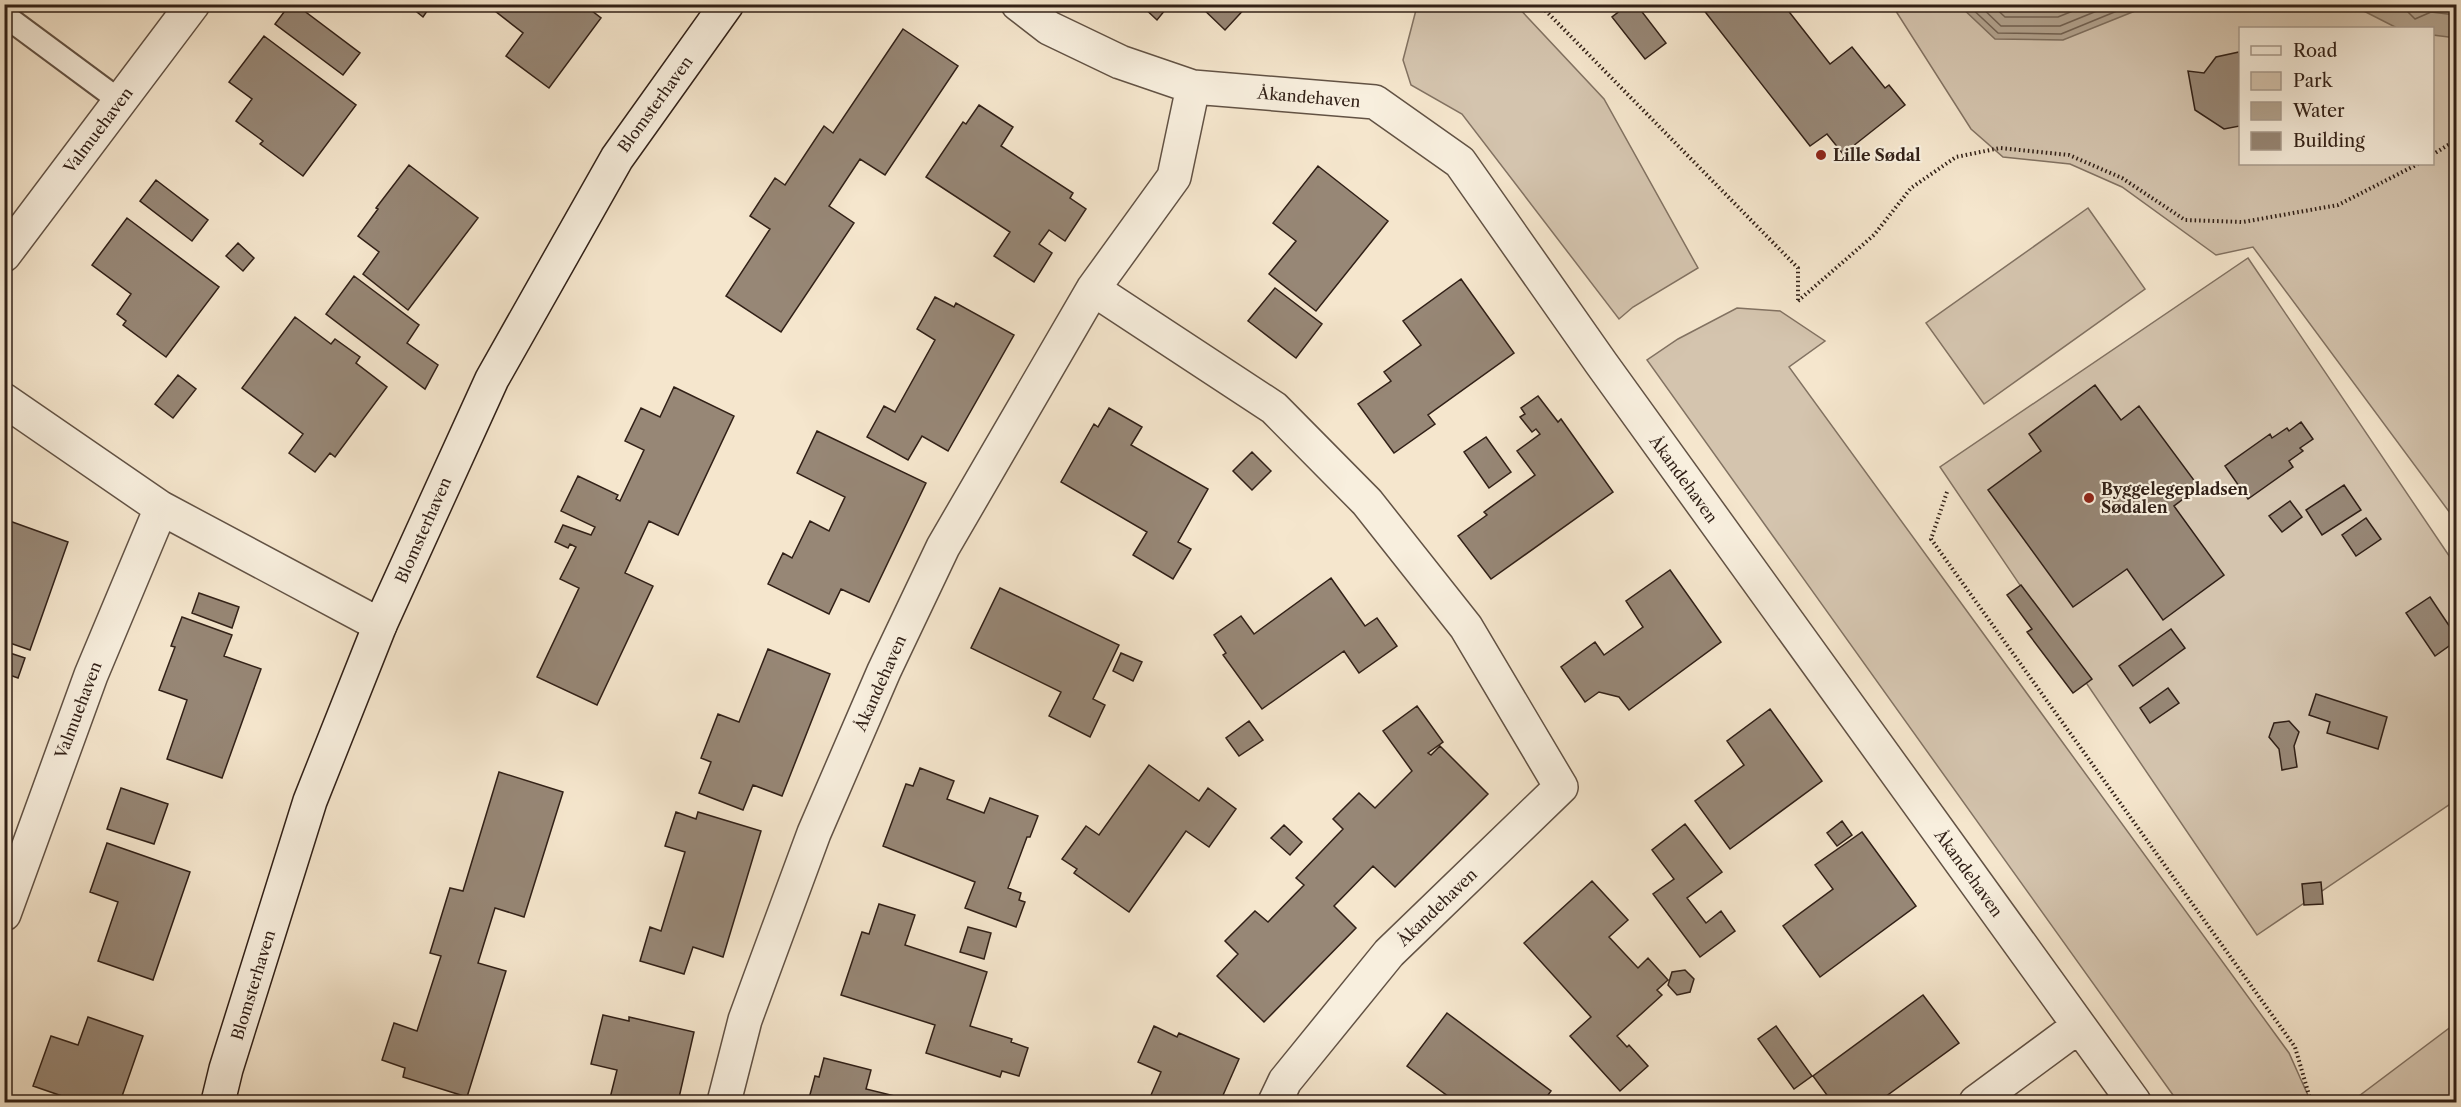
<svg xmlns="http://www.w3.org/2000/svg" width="2461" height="1107" font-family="'Libre Caslon Text',serif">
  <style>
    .green { fill: #d4c4ae; stroke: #827262; stroke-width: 1.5; fill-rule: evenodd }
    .water { fill: #b2a38f; stroke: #7e6f5f; stroke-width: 1.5 }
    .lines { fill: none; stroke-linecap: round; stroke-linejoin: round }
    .shore { stroke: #726253; stroke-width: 1.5 }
    .building { fill: #978776; stroke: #312017; stroke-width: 1.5 }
    .lane-casing { stroke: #625244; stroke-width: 26 }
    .street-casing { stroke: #625244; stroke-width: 36 }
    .secondary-casing { stroke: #312017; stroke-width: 36 }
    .path { stroke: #312017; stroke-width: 4; stroke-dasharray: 1.5 3; stroke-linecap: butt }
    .lane { stroke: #f8efde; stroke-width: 22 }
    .street { stroke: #f8efde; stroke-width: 33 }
    .secondary { stroke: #f8efde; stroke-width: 33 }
    .poi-dot { fill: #8f2418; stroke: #f8efde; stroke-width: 2 }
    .labels { text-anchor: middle; stroke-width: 4.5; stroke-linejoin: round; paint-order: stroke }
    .street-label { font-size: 16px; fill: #312017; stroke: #f8efde }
    .poi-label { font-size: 16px; font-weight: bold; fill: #312017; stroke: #f8efde; text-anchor: start }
  </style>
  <rect width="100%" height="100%" fill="#f5e6cd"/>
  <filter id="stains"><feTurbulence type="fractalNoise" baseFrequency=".00333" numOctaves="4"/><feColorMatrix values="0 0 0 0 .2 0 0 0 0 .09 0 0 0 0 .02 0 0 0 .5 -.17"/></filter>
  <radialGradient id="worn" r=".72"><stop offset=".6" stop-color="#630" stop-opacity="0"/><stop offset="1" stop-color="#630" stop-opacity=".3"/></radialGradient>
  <!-- green -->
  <path class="green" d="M 1422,5 L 1516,5 L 1604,99 L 1698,268 L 1633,307 L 1619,319 L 1462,114 L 1411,85 L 1403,60 L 1416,10 Z
    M 1892,5 L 2456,5 L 2456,521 L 2253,247 L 2216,255 L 2122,187 L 2070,164 L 2003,157 L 1971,129 ZM 2240,28 L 2432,28 L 2432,164 L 2240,164 Z
    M 2088,208 L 2145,289 L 1984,404 L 1926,323 Z
    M 2248,258 L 2456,566 L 2456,800 L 2257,935 L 1940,467 Z
    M 1737,308 L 1780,311 L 1825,341 L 1789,367 L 2289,1053 L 2311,1102 L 2178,1102 L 1647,360 L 1678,339 Z
    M 2456,1023 L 2456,1102 L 2351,1102 Z"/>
  <!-- water -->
  <path class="water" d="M 1959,5 L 2150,5 L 2063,40 L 1995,39 Z
    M 2352,5 L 2456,5 L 2456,38 L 2433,35 L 2432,28 L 2397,28 Z"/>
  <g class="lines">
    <!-- shore -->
    <path class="shore" d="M 1967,4 L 1998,33 L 2061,34 L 2134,4
      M 1978,4 L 2001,26 L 2060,26 L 2114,4
      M 1991,4 L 2005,17 L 2058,17 L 2090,4
      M 2400,4 L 2415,19 L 2431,12 L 2456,15"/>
  </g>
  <!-- building -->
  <path class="building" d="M 290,4 L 295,4 L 360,53 L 343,75 L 275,24 Z
    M 407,4 L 432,4 L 423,17 Z
    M 486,4 L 583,4 L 601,18 L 549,88 L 506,56 L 523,33 Z
    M 1140,4 L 1170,4 L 1157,20 Z
    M 1198,4 L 1249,4 L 1225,30 Z
    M 1629,4 L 1636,4 L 1666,43 L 1645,59 L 1612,17 Z
    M 1699,4 L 1783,4 L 1830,64 L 1852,47 L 1885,88 L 1889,85 L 1905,105 L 1843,154 L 1827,134 L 1810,146 Z
    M 903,29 L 958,66 L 885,175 L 860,159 L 829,206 L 854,223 L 781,332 L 726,296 L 770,229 L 750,216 L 775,178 L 785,185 L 824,126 L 833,133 Z
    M 264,36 L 356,105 L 303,176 L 260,144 L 263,141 L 236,121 L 252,99 L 229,82 Z
    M 2239,52 L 2240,126 L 2224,129 L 2195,110 L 2188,71 L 2204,73 L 2216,57 Z
    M 979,105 L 1013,127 L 1001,146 L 1073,193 L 1070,198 L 1086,209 L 1065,241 L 1049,230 L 1039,244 L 1052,253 L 1034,282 L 994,256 L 1010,232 L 926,177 L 963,122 L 966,124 Z
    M 409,165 L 478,218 L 408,310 L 363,274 L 379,252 L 358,236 L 378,209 L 376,208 Z
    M 1318,166 L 1388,221 L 1316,311 L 1269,274 L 1296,241 L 1273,223 Z
    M 156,180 L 208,220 L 192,241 L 140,201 Z
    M 127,218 L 219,287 L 166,357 L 123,325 L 126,321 L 117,314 L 131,294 L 92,265 Z
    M 238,243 L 254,258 L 243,271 L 226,256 Z
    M 354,276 L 419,325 L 407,343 L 438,365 L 425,389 L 326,314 Z
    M 1461,279 L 1514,353 L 1428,415 L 1435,424 L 1394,453 L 1358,404 L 1391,381 L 1384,372 L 1421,345 L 1403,321 Z
    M 1275,288 L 1322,324 L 1296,358 L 1248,321 Z
    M 935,297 L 954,307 L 956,303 L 1014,335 L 948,451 L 922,436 L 908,460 L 867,437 L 884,406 L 895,412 L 935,340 L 917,329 Z
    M 295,317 L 331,344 L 335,339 L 360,357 L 356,363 L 387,387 L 335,457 L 330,453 L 315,472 L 289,453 L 303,434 L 242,388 Z
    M 178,375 L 196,389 L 173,418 L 155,404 Z
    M 2095,385 L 2121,420 L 2139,406 L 2199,487 L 2174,506 L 2224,575 L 2163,620 L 2127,569 L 2073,607 L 1988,490 L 2041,451 L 2029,434 Z
    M 674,387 L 734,416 L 678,535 L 649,521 L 625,573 L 653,586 L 597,705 L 537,677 L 579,588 L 560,579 L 576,547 L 570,544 L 568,548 L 555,542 L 563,525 L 591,535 L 595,527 L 561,511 L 578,476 L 618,495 L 616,499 L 620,501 L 644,450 L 625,441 L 641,408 L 660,417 Z
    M 1538,396 L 1558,422 L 1561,419 L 1613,492 L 1491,579 L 1458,536 L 1487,515 L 1484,512 L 1535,475 L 1517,451 L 1540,434 L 1536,429 L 1532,432 L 1520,417 L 1525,414 L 1521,408 Z
    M 1109,408 L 1142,427 L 1131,445 L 1208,489 L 1178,542 L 1191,549 L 1173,579 L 1133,555 L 1147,532 L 1061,482 L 1094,424 L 1098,427 Z
    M 2301,422 L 2313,439 L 2300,448 L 2303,451 L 2289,461 L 2293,467 L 2248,499 L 2225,466 L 2270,434 L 2272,438 L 2287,428 L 2289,431 Z
    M 817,431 L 926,483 L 869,602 L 841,589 L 829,614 L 768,584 L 783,553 L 792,558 L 810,521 L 829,531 L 845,497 L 797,473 Z
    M 1486,437 L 1511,472 L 1489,488 L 1464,452 Z
    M 1252,452 L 1271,471 L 1252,490 L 1233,471 Z
    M 2344,485 L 2361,510 L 2322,535 L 2306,510 Z
    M 2290,501 L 2302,517 L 2282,532 L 2269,516 Z
    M 2366,518 L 2381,539 L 2356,556 L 2342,535 Z
    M 4,519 L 68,542 L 30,650 L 4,641 Z
    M 1670,570 L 1721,642 L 1629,710 L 1619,697 L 1599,692 L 1585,702 L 1561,667 L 1595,642 L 1604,655 L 1643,627 L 1626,601 Z
    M 1331,578 L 1365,626 L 1377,618 L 1397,646 L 1359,673 L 1344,651 L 1262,709 L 1223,655 L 1226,653 L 1214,635 L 1241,616 L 1254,634 Z
    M 2021,585 L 2092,679 L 2073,693 L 2027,632 L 2032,629 L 2007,595 Z
    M 1000,588 L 1119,645 L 1093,699 L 1105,705 L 1090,737 L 1049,716 L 1061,692 L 971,648 Z
    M 199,593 L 239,607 L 232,628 L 192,613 Z
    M 2430,597 L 2456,636 L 2456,641 L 2435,656 L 2406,613 Z
    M 182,617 L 232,635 L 224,656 L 261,669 L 222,778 L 167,759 L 187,700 L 159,690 L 175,647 L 171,646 Z
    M 2171,629 L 2185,648 L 2133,686 L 2119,666 Z
    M 768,649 L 830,674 L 782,796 L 753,785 L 743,810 L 699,793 L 711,762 L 701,758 L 718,714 L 739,722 Z
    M 4,651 L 25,658 L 18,678 L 4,673 Z
    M 1121,653 L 1142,662 L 1133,681 L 1113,671 Z
    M 2168,688 L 2179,703 L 2150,723 L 2140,708 Z
    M 2316,694 L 2387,717 L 2378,749 L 2327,733 L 2330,722 L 2309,715 Z
    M 1417,706 L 1443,742 L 1428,753 L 1431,755 L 1440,746 L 1488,794 L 1395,887 L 1373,866 L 1334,906 L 1356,928 L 1264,1022 L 1217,976 L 1238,954 L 1225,941 L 1255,911 L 1268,922 L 1304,885 L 1296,878 L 1343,829 L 1333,819 L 1359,793 L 1375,808 L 1412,771 L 1383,731 Z
    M 1770,709 L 1822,781 L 1730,849 L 1695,801 L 1744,765 L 1727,741 Z
    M 1249,721 L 1263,740 L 1239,756 L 1226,738 Z
    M 2289,721 L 2299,732 L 2294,746 L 2297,767 L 2282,770 L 2279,749 L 2269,737 L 2274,723 Z
    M 1149,765 L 1199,801 L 1208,788 L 1236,809 L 1209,847 L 1186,831 L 1129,912 L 1074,873 L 1077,869 L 1062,859 L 1086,826 L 1099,835 Z
    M 920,768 L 954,781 L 947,799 L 984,813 L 990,798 L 1038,816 L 1030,837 L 1027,837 L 1008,888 L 1021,893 L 1019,900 L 1025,902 L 1016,927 L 965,908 L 975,882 L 883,846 L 906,784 L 913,786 Z
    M 499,772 L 563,792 L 524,917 L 495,908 L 478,963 L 506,971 L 467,1097 L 403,1077 L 405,1068 L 382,1060 L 394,1023 L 417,1031 L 441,956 L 430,953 L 450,888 L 463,891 Z
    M 121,788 L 168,804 L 154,844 L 107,829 Z
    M 676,812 L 696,819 L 698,812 L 761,831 L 723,957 L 693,947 L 684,974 L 640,961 L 650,927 L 661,931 L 685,852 L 665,846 Z
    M 1842,821 L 1852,835 L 1837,846 L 1827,833 Z
    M 1685,824 L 1722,872 L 1687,898 L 1706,923 L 1721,911 L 1735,931 L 1700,957 L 1653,894 L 1674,879 L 1652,850 Z
    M 1284,825 L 1302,842 L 1290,855 L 1271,838 Z
    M 1862,832 L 1916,906 L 1820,977 L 1783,926 L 1833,889 L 1815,865 Z
    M 107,843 L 190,872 L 153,980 L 98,961 L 118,902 L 90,892 Z
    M 1592,881 L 1628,920 L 1609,937 L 1638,968 L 1648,958 L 1668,980 L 1657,990 L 1662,995 L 1617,1036 L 1627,1047 L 1629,1045 L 1648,1066 L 1620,1091 L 1570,1036 L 1591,1017 L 1524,943 Z
    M 2321,882 L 2323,904 L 2304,905 L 2302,884 Z
    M 879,904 L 915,915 L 905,945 L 987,972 L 970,1026 L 1012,1039 L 1011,1042 L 1028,1048 L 1019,1076 L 1002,1071 L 1000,1077 L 926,1053 L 935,1025 L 841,995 L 862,932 L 869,934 Z
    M 968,927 L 991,933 L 984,959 L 960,952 Z
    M 1685,970 L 1694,979 L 1690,992 L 1677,995 L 1668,985 L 1672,972 Z
    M 1923,995 L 1959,1043 L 1878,1102 L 1832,1102 L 1813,1076 Z
    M 1447,1013 L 1551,1091 L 1543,1102 L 1456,1102 L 1407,1066 Z
    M 603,1015 L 629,1021 L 629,1017 L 694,1032 L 678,1102 L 609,1102 L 617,1070 L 591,1064 Z
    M 88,1017 L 143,1036 L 120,1102 L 59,1102 L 62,1096 L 33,1086 L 51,1036 L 78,1045 Z
    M 1154,1026 L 1177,1037 L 1179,1033 L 1239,1059 L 1220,1102 L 1148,1102 L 1161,1072 L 1138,1062 Z
    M 1776,1026 L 1812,1076 L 1794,1089 L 1758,1039 Z
    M 824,1058 L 871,1070 L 866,1089 L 919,1102 L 808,1102 L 815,1076 L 819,1077 Z"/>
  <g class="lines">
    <defs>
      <path id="lane" d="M 4,15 L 120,101"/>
      <path id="street" d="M 1018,4 L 1049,28 L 1120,62 L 1193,87 L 1375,102 L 1460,162 L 1601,363 L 2134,1102
        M 4,255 L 193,4
        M 1093,289 L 1274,408 L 1367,502 L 1466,627 L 1561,787 L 1389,953 L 1285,1081 L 1275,1102
        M 4,400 L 161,508 L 380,625
        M 4,914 L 91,675 L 161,508
        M 724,1102 L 745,1020 L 760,979 L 814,833 L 884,671 L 943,547 L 1093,289 L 1174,177 L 1193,87
        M 1976,1102 L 2079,1026"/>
      <path id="secondary" d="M 218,1102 L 226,1069 L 310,801 L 380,625 L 492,379 L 617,158 L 727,4"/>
    </defs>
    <!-- lane casing -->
    <use href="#lane" class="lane-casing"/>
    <!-- street casing -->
    <use href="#street" class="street-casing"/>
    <!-- secondary casing -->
    <use href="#secondary" class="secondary-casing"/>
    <!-- path -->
    <path class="path" d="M 1539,4 L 1798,268 L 1798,300
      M 2432,155 L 2456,140
      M 1798,301 L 1874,235 L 1911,188 L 1956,157 L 2000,148 L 2069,155 L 2122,178 L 2185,220 L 2243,222 L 2338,205 L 2418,164
      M 1947,492 L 1931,539 L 2295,1047 L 2311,1102"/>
    <!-- lane -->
    <use href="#lane" class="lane"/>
    <!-- street -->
    <use href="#street" class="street"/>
    <!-- secondary -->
    <use href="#secondary" class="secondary"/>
  </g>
  <!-- markers -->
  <g class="poi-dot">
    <circle cx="1821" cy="155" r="6"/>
    <circle cx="2089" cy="498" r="6"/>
  </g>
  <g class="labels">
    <!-- street labels -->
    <g class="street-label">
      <text transform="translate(1309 97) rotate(5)" y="6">Åkandehaven</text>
      <text transform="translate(655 104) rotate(-54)" y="6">Blomsterhaven</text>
      <text transform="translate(98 130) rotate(-53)" y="6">Valmuehaven</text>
      <text transform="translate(1684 479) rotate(54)" y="6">Åkandehaven</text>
      <text transform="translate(423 530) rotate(-66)" y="6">Blomsterhaven</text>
      <text transform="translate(880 683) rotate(-66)" y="6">Åkandehaven</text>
      <text transform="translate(78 710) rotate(-69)" y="6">Valmuehaven</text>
      <text transform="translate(1969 873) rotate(54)" y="6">Åkandehaven</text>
      <text transform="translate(1437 907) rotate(-44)" y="6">Åkandehaven</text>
      <text transform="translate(253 985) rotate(-73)" y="6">Blomsterhaven</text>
    </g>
    <!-- poi labels -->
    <g class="poi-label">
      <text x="1833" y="161">Lille Sødal</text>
      <text x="2101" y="495">Byggelegepladsen<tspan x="2101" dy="18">Sødalen</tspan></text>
    </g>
  </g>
  <!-- margin -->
  <rect width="2461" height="1107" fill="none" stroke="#f5e6cd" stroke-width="24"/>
  <rect x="6" y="6" width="2449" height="1095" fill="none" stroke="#312017" stroke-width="3"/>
  <rect x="12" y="12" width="2437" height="1083" fill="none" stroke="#312017" stroke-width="1.5"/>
  <!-- legend -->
  <rect x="2239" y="27" width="195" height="138" fill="#f8efde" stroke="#a89c8e" stroke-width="1.5"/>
  <rect x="2251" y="46" width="30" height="9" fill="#f8efde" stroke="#a89c8e" stroke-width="1.5"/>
  <text x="2293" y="57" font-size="18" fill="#312017">Road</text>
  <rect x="2251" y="72" width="30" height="18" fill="#d4c4ae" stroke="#a89c8e" stroke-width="1.5"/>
  <text x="2293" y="87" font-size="18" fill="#312017">Park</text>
  <rect x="2251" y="102" width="30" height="18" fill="#b2a38f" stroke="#a89c8e" stroke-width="1.5"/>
  <text x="2293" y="117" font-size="18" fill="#312017">Water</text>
  <rect x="2251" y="132" width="30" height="18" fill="#978776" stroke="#a89c8e" stroke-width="1.5"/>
  <text x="2293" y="147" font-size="18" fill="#312017">Building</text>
  <rect width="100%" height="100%" filter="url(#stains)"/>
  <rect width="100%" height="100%" fill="url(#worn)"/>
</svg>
